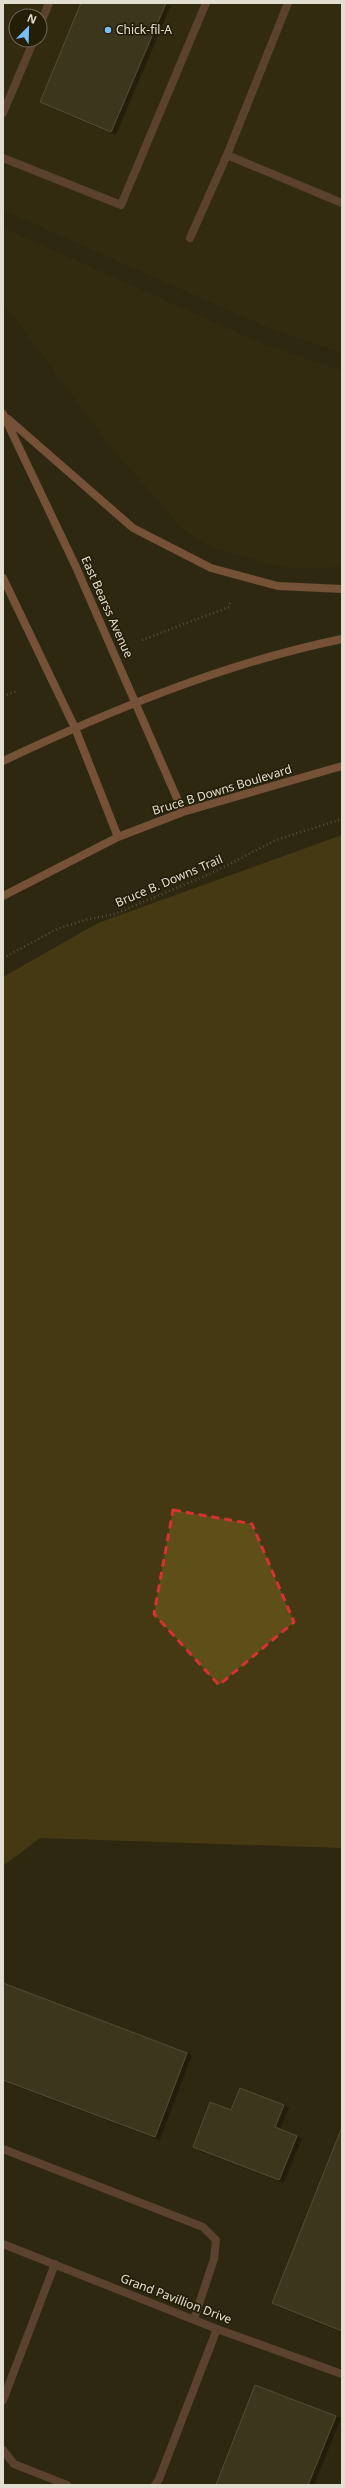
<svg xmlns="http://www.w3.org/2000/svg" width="345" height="2488" font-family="'Noto Sans',sans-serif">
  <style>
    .built { fill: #392f10; fill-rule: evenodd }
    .green { fill: #5e4e18 }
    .building { fill: #4e462e; stroke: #7e765d; filter: url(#shadow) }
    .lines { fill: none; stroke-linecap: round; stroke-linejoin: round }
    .path { stroke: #7f7966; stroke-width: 2.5; stroke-dasharray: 1 3; stroke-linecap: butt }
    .lane { stroke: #8e6352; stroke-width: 8 }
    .street { stroke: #8e6352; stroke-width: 8 }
    .secondary { stroke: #c88367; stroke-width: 8 }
    .marked { fill: none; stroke: #d73130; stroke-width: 3; stroke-dasharray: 8 5; stroke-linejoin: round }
    .poi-dot { fill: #79bff8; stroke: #251e06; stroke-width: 1.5 }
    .labels { text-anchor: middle; stroke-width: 3.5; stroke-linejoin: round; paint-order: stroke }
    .poi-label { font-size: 12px; fill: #e2ded0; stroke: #251e06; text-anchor: start }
    .street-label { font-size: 12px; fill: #e2ded0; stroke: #251e06 }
  </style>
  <defs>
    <filter id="shadow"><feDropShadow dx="4.5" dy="2.5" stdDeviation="0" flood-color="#0009"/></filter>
  </defs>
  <rect width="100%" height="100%" fill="#2f2810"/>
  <!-- built -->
  <path class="built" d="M 3,3 L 342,3 L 342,353 L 269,328 L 3,210 ZM 16,16 L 40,16 L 40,40 L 16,40 Z
    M 3,228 L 263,344 L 342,371 L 342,565 L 325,569 L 283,567 L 218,550 L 184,530 L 110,446 L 3,302 Z"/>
  <!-- green -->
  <path class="green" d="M 342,835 L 342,1848 L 40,1838 L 3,1866 L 3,977 L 98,923 Z"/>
  <!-- building -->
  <path class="building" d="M 81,3 L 166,3 L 111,132 L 40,102 Z
    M 3,1983 L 187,2053 L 155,2137 L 3,2080 Z
    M 240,2088 L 284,2105 L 275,2127 L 297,2136 L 279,2180 L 193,2147 L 210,2102 L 231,2110 Z
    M 342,2127 L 342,2331 L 272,2303 Z
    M 255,2385 L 336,2416 L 308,2485 L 216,2485 Z"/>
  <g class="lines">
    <!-- path -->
    <path class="path" d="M 142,640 L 229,607 L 231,601
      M 3,696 L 17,691
      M 3,958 L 57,929 L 85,920 L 115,914 L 212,873 L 276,840 L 342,819"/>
    <!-- lane -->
    <path class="lane" d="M 288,3 L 227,155 L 342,203
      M 40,25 L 49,3
      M 3,113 L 34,40
      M 3,158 L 121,205 L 206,3
      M 190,238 L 227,155
      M 3,2149 L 203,2227 L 216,2240 L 214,2259 L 194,2319"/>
    <!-- street -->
    <path class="street" d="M 3,2244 L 217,2329 L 342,2374
      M 3,2400 L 55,2264
      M 3,2450 L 14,2464 L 67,2485
      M 155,2485 L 159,2479 L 217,2329"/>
    <!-- secondary -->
    <path class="secondary" d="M 3,414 L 76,567 L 183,812
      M 8,419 L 133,528 L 211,568 L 278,586 L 342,589
      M 3,578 L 75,728 L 118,837
      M 3,761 C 111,710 225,663 342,639
      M 3,896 L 118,837 L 183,812 L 342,766"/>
  </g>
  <!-- marked area -->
  <path d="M0 0H345V2488H0ZM 173,1510 L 252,1524 L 294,1622 L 219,1685 L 154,1614 Z" fill="#2f2810" fill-opacity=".55" fill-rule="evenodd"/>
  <path class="marked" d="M 173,1510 L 252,1524 L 294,1622 L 219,1685 L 154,1614 Z"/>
  <!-- markers -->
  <circle class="poi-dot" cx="108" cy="30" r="4"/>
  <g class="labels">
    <!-- poi labels -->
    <g class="poi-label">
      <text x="116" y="34">Chick-fil-A</text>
    </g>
    <!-- street labels -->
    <g class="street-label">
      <text transform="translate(107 607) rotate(66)" y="4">East Bearss Avenue</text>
      <text transform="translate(222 790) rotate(-17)" y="4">Bruce B Downs Boulevard</text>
      <text transform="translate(169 881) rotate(-23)" y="4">Bruce B. Downs Trail</text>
      <text transform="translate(176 2299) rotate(21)" y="4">Grand Pavillion Drive</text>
    </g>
  </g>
  <!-- border -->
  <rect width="345" height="2488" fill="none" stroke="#e2ded0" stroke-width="8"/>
  <!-- north arrow -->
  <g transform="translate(28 28) rotate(23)"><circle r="19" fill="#251e06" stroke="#716b57"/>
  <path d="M0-3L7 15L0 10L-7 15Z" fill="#79bff8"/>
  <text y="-6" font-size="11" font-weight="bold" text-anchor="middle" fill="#e2ded0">N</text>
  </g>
</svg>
